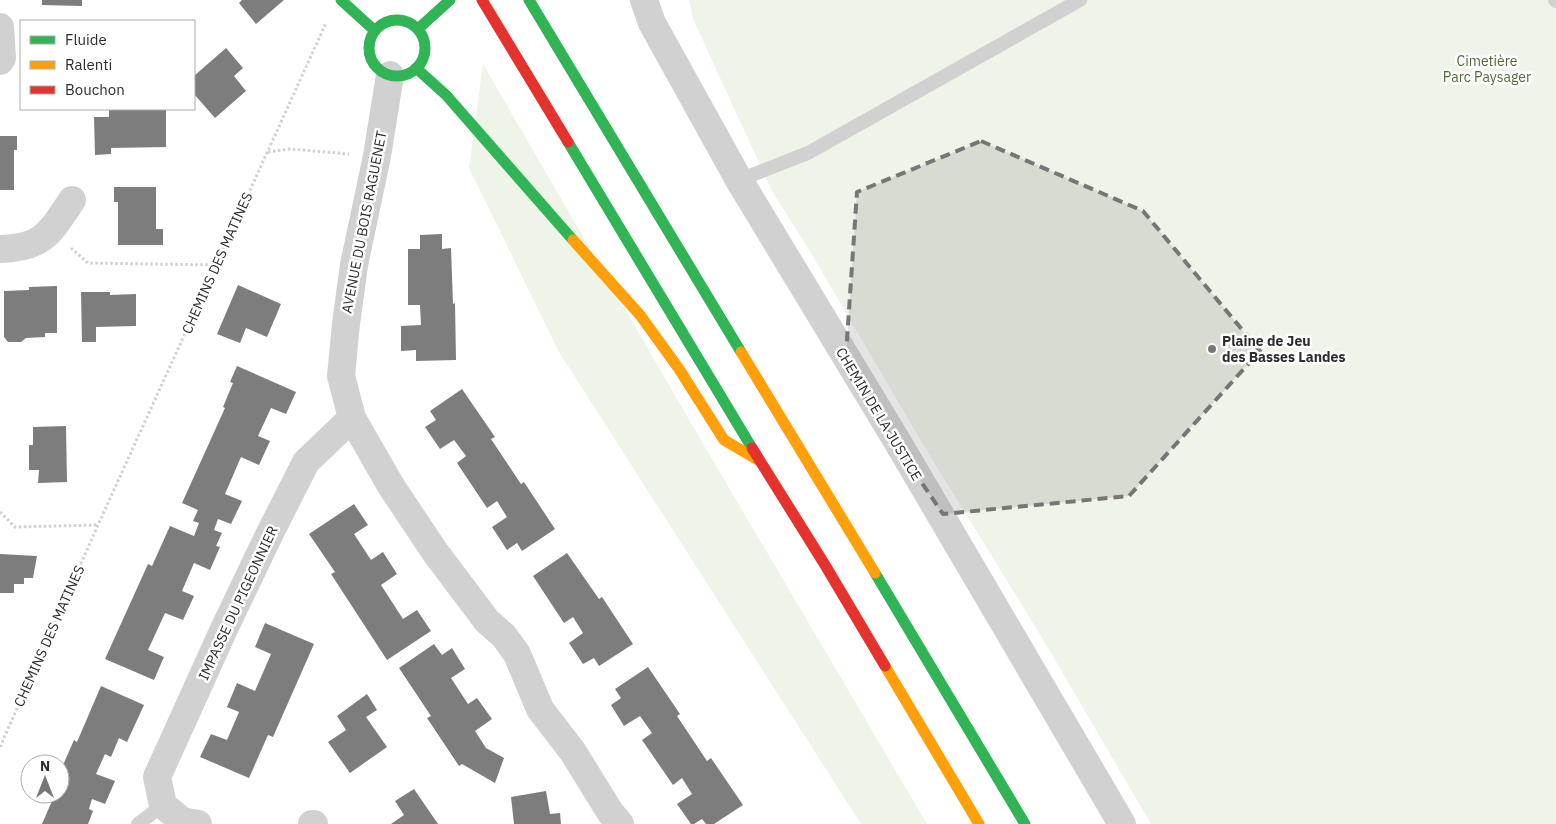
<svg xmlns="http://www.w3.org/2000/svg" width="1556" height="824" font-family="'IBM Plex Sans',sans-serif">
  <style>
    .green { fill: #eff4e9 }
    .building { fill: #7d7d7d }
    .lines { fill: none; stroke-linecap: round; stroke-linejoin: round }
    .path { stroke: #d1d1d1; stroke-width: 3; stroke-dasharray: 2.5 2.5; stroke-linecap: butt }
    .lane { stroke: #d1d1d1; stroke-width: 14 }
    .street { stroke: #d1d1d1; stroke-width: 28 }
    .fast { stroke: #30b455; stroke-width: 11 }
    .slow { stroke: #ff9f0a; stroke-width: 11 }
    .jam { stroke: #e5322d; stroke-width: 11 }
    .marked { fill: #767676; fill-opacity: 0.2; stroke: #767676; stroke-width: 4; stroke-dasharray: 10 6; stroke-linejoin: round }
    .poi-dot { fill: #767676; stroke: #fff; stroke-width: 2 }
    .labels { text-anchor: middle; stroke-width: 5; stroke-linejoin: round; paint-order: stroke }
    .park-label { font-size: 14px; fill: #4f6b36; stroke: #fff }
    .street-label { font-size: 14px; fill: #2c2c2c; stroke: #fff }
    .poi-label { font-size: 14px; font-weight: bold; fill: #2c2c2c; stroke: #fff; text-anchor: start }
  </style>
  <rect width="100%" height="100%" fill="#fff"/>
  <!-- green -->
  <path class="green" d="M 689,0 L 1556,0 L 1556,824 L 1151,824 L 1044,641 L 924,446 L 811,253 L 772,191 L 693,19 Z
    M 483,64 L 702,442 L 927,824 L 861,824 L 559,352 L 469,168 Z"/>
  <!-- building -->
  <path class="building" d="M 42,0 L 82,0 L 82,6 L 42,5 Z
    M 242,0 L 284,0 L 256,24 L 239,3 Z
    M 226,48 L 243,68 L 234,76 L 246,91 L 215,118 L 194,94 L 194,76 Z
    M 166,109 L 166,147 L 111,148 L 111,154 L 95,155 L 94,117 L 109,117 L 109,110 Z
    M 0,136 L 17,136 L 17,150 L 14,150 L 14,190 L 0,190 Z
    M 114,187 L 156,187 L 156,229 L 163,229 L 163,245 L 118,245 L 118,202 L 114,202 Z
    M 442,234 L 442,249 L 451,248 L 453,304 L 455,303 L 456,360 L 416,361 L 416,350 L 401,351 L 401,326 L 421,325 L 420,305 L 408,305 L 408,249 L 420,249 L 420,235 Z
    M 238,285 L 281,304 L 267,337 L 246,328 L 240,343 L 217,334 Z
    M 57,286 L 57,333 L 45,333 L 45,337 L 26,338 L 21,342 L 8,342 L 4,337 L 4,291 L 29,290 L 29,287 Z
    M 81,292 L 110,292 L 110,295 L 136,294 L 136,326 L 96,327 L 96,342 L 82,342 Z
    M 237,366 L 296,392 L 286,414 L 271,408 L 258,436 L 270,441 L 259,465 L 241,457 L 225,494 L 242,501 L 231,524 L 218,519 L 214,530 L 222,533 L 216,546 L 220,547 L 210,570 L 194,563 L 182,591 L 194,596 L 183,620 L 165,613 L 148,650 L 164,657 L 154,680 L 105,659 L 148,564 L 152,566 L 170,526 L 194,536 L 199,523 L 193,521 L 198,510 L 182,503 L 225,408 L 223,407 L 233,383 L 230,382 Z
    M 462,389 L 495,437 L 491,439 L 521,484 L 524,482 L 555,529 L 522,551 L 517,543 L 507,550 L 492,527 L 507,517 L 497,501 L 487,508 L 457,463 L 466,456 L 454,440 L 440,449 L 425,427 L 436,420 L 430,411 Z
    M 66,426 L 67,482 L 38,483 L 39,470 L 29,470 L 29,445 L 33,445 L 33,427 Z
    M 354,504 L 368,525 L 354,534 L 371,560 L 383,552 L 397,574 L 381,585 L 403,619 L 417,610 L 431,631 L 387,660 L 331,574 L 335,572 L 309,534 Z
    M 567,553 L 599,599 L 602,597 L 633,644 L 599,666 L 594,658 L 583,664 L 569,643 L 583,633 L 573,617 L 564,623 L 533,576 Z
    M 0,554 L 37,556 L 33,578 L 24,578 L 24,584 L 14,584 L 14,593 L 0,593 Z
    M 265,623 L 314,644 L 273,737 L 268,735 L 249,778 L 200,757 L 211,734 L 227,740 L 239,712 L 227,707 L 237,683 L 255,691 L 271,654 L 255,647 Z
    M 434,644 L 442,655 L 452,648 L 465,669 L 451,678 L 468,704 L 477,698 L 492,719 L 475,731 L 486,748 L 504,758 L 495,783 L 462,764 L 459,766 L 427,718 L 431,716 L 399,668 Z
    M 648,667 L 680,714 L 677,716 L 707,761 L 711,758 L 743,805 L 714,824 L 706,824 L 702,819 L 694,824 L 691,824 L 677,804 L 692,794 L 682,778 L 673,785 L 642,740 L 652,733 L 640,716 L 624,726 L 611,705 L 621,698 L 615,689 Z
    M 101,686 L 144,705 L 127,742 L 119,738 L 111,757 L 105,754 L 96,774 L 115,781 L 105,804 L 92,799 L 89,809 L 93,811 L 88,824 L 42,824 L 55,794 L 60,794 L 60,772 L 74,740 L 77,742 Z
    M 367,694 L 377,710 L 366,717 L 387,747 L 350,773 L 328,742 L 346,730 L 337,716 Z
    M 414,789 L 438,824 L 391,824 L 404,815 L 395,801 Z
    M 546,791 L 550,814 L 560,813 L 561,824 L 514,824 L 511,797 Z"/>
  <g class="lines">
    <!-- path -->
    <path class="path" d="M 268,152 L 290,149 L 349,154
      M 71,248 L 88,263 L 216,265
      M 0,512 L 15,527 L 98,525
      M 0,747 L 98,525 L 326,23"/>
    <!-- lane -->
    <path class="lane" d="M 1555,0 L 1556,1
      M 739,180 L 808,153 L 1080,0
      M 138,824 L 163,805"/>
    <!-- street -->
    <path class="street" d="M 644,0 L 652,23 L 739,180 L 897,441 L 1122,824
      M 0,27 L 2,58 L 0,61
      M 390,75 L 377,156 L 354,265 L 346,324 L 341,376 L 352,418 L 391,486 L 435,552 L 487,621 L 504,636 L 517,654 L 540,709 L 573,752 L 610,812 L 620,824
      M 0,249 C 43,248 50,233 72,200
      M 198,824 L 182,821 L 163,805 L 157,777 L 224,629 L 270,533 L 306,462 L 352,418
      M 312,824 L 314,824"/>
    <!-- fast -->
    <path class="fast" d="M 341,0 L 374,30
      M 529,0 L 741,352
      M369 48a28 28 0 1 1 56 0a28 28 0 1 1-56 0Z
      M 418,29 L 450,0
      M 416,68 L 446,95 L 573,240
      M 568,142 L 752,448
      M 875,573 L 1025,824"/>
    <!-- slow -->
    <path class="slow" d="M 573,240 L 640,315 L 679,369 L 724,440 L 758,460
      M 741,352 L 875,573
      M 885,666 L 979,824"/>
    <!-- jam -->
    <path class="jam" d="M 482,0 L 568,142
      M 752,448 L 825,565 L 885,666"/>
  </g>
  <!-- marked area -->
  <path class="marked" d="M 981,141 L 1143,211 L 1260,351 L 1129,496 L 943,514 L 845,369 L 857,192 Z"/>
  <!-- markers -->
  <circle class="poi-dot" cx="1212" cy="349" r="5"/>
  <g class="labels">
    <!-- park labels -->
    <g class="park-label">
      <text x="1487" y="66">Cimetière<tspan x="1487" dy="16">Parc Paysager</tspan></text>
    </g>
    <!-- street labels -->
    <g class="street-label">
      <text transform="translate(364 222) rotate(-79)" y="5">AVENUE DU BOIS RAGUENET</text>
      <text transform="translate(217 263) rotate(-66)" y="5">CHEMINS DES MATINES</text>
      <text transform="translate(879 414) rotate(59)" y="5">CHEMIN DE LA JUSTICE</text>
      <text transform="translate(238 603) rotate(-65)" y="5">IMPASSE DU PIGEONNIER</text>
      <text transform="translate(49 636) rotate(-66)" y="5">CHEMINS DES MATINES</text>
    </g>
    <!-- poi labels -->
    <g class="poi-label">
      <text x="1222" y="346">Plaine de Jeu<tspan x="1222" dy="16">des Basses Landes</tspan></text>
    </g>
  </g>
  <!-- legend -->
  <rect x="20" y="20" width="175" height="90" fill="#ffffff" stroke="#ababab"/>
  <rect x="30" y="36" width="25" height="8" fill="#30b455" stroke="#ababab"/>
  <text x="65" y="45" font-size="15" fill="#2c2c2c">Fluide</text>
  <rect x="30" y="61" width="25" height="8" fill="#ff9f0a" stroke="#ababab"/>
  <text x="65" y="70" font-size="15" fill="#2c2c2c">Ralenti</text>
  <rect x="30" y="86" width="25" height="8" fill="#e5322d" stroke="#ababab"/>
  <text x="65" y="95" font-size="15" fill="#2c2c2c">Bouchon</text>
  <!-- north arrow -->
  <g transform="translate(45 779)"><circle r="24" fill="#ffffff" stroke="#ababab"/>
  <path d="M0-4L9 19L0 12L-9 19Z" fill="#767676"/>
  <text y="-8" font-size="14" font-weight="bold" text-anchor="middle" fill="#2c2c2c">N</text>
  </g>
</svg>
